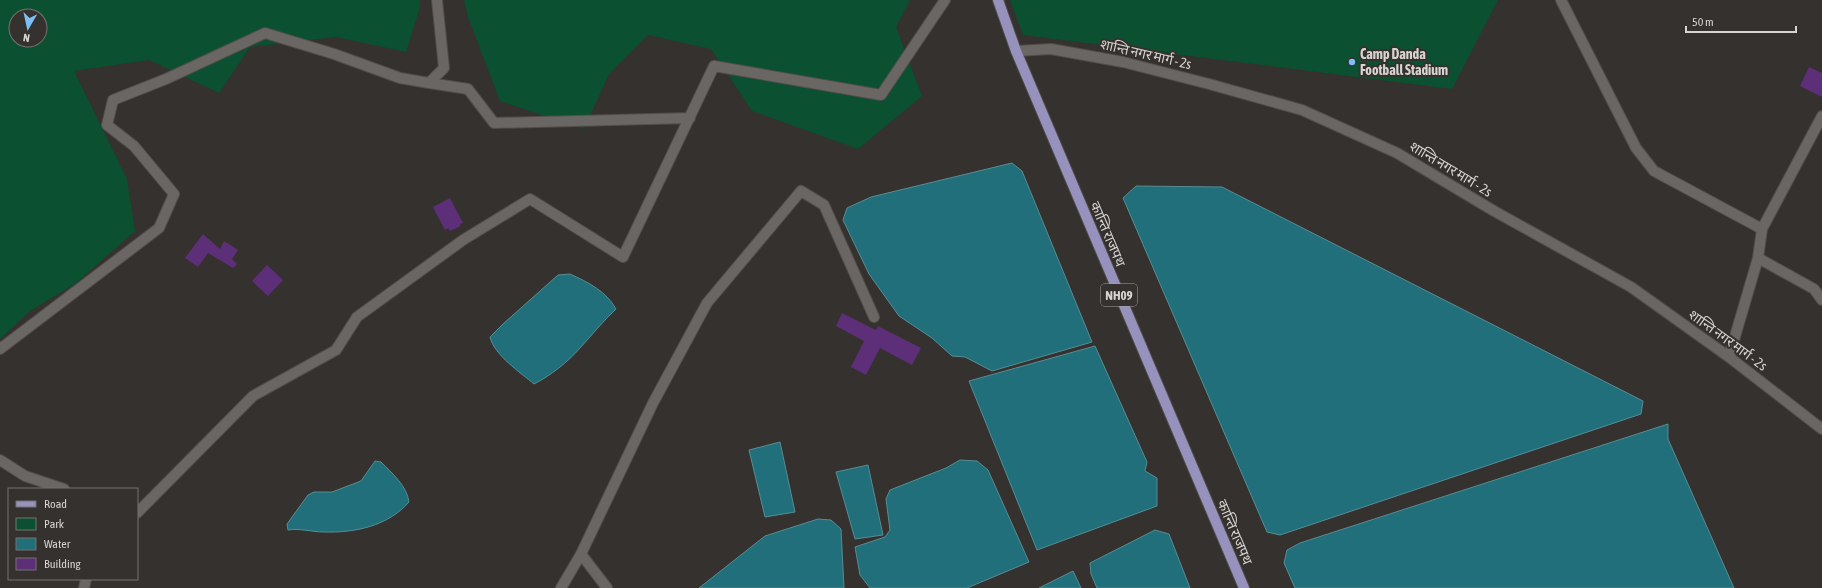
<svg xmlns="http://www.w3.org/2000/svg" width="1822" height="588" font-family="'Asap Condensed','Noto Sans Devanagari',sans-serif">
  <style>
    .green { fill: #0b5030; fill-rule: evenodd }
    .water { fill: #216f7a; stroke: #578d94 }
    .building { fill: #5d2f78 }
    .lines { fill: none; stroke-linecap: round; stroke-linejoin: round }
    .minor-casing { stroke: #504d4b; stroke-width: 12 }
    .major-casing { stroke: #504d4b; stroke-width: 12 }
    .minor { stroke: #6a6663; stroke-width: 10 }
    .major { stroke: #9792bd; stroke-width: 10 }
    .poi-dot { fill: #7dbef9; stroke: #35312e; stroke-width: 1.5 }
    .labels { text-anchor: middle; stroke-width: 4; stroke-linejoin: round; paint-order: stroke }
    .shield { fill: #35312e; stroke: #a6a2a0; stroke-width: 1 }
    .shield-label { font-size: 13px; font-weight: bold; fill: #d6d3d1 }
    .street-label { font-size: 14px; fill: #d6d3d1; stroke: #35312e }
    .poi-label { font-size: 14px; font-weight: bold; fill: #d6d3d1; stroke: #35312e; text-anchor: start }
  </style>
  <rect width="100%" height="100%" fill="#35312e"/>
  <!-- green -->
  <path class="green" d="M 0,0 L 420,0 L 420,7 L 406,52 L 336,37 L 250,47 L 219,93 L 149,60 L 74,71 L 127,179 L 135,231 L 75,284 L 30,311 L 0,339 ZM 16,16 L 40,16 L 40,40 L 16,40 Z
    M 464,0 L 910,0 L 896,27 L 922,96 L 858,149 L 752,111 L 711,49 L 648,35 L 609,74 L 584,129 L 500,101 L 468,17 Z
    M 1010,0 L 1498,0 L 1452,89 L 1023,35 Z"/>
  <!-- water -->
  <path class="water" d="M 1012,163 L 1022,171 L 1092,342 L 992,371 L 965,357 L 952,356 L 932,338 L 899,316 L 869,274 L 843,220 L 847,208 L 871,197 Z
    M 1136,186 L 1222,187 L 1643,401 L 1641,414 L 1280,535 L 1267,532 L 1123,198 Z
    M 570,274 C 588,282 607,292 616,309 C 603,321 592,335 580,348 C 568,362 550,376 534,384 C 521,373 494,355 490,337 L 503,324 L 558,275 Z
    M 1095,346 L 1147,462 L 1145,471 L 1157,478 L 1157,506 L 1037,550 L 969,381 Z
    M 1668,424 L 1668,439 L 1734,588 L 1295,588 L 1284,563 L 1287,550 L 1300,543 Z
    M 780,442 L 795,512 L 765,517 L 749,450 Z
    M 960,460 L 977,461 L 988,470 L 1029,562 L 967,588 L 870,588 L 860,575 L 855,547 L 885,537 L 890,530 L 886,499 L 890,490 L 946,468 Z
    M 375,461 L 381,462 C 392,473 407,486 409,502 C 388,526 355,533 324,532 C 312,532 300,528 288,530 L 287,524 L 308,495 L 314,492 L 332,492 L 361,481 Z
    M 868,465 L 883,535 L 855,539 L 836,472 Z
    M 818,519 L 831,520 L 841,529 L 844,588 L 699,588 L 765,536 Z
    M 1155,530 L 1169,534 L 1190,588 L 1097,588 L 1091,574 L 1090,563 Z
    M 1073,571 L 1081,588 L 1039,588 Z"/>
  <!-- building -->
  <path class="building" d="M 1809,67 L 1822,73 L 1822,97 L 1800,86 Z
    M 450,198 L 463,223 L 460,224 L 461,226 L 450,231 L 448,228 L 445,230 L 433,207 Z
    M 203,234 L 220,249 L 224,241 L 238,250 L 232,259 L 237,264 L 233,268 L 208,253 L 198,267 L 185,258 Z
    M 267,265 L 283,280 L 268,296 L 252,281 Z
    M 842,313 L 876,330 L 878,326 L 921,348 L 912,365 L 880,348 L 866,375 L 851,367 L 864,341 L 836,326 Z"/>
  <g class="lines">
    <defs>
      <path id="minor" d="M 1561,0 L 1636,148 L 1654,171 L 1762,229
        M 1016,51 L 1051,49 L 1123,62 L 1209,84 L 1302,110 L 1397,153 L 1494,211 L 1631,287 L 1729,357 L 1822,429
        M 429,83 L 468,89 L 494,123 L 690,118
        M 1758,258 L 1814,289 L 1822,300
        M 0,349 L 159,228 L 174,194 L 134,146 L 107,125 L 113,100 L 166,79 L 265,33 L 334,54 L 400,78 L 429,83 L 444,68 L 437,0
        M 1729,357 L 1758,258 L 1762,229 L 1822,116
        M 0,460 L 25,476 L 64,489
        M 137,513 L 253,396 L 336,350 L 357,317 L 463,240 L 530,199 L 623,257 L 714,66 L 881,95 L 945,0
        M 581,554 L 607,588
        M 84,588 L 86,579
        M 561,588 L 581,554 L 653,403 L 707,303 L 801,191 L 824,205 L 874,317"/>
      <path id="major" d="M 998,0 L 1016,51 L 1244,588"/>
    </defs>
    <!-- minor casing -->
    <use href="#minor" class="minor-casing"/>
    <!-- major casing -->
    <use href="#major" class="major-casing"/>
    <!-- minor -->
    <use href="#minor" class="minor"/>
    <!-- major -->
    <use href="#major" class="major"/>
  </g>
  <!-- markers -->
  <circle class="poi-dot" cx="1352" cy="62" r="4"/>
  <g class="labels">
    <!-- shield labels -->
    <rect class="shield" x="1101" y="284" width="36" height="22" rx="3"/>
    <g class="shield-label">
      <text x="1119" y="300">NH09</text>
    </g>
    <!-- street labels -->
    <g class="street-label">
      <text transform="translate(1146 54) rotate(13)" y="5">शान्ति नगर मार्ग - 2s</text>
      <text transform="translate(1451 169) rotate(31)" y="5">शान्ति नगर मार्ग - 2s</text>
      <text transform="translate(1108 234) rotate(67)" y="5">कान्ति राजपथ</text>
      <text transform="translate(1728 340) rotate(36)" y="5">शान्ति नगर मार्ग - 2s</text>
      <text transform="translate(1235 532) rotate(67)" y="5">कान्ति राजपथ</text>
    </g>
    <!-- poi labels -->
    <g class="poi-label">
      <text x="1360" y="59">Camp Danda<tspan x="1360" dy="16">Football Stadium</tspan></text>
    </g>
  </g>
  <!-- legend -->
  <rect x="8" y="488" width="130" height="92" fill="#35312e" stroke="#75726f"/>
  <rect x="16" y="501" width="20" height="6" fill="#9792bd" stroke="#75726f"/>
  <text x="44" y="508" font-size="12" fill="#d6d3d1">Road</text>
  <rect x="16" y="518" width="20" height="12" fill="#0b5030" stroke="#75726f"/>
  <text x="44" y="528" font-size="12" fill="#d6d3d1">Park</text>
  <rect x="16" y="538" width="20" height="12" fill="#216f7a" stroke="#75726f"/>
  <text x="44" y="548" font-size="12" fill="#d6d3d1">Water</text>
  <rect x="16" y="558" width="20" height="12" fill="#5d2f78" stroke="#75726f"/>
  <text x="44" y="568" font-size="12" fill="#d6d3d1">Building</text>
  <!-- north arrow -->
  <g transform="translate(28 28) rotate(189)"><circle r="19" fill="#35312e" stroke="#75726f"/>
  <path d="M0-3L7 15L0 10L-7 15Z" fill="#7dbef9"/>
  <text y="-6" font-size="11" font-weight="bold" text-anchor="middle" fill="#d6d3d1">N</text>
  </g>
  <!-- scale -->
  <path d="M1686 26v6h110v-6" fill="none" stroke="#d6d3d1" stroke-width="2"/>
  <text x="1692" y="26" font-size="12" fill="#d6d3d1" stroke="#35312e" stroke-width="3" paint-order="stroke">50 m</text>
</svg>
